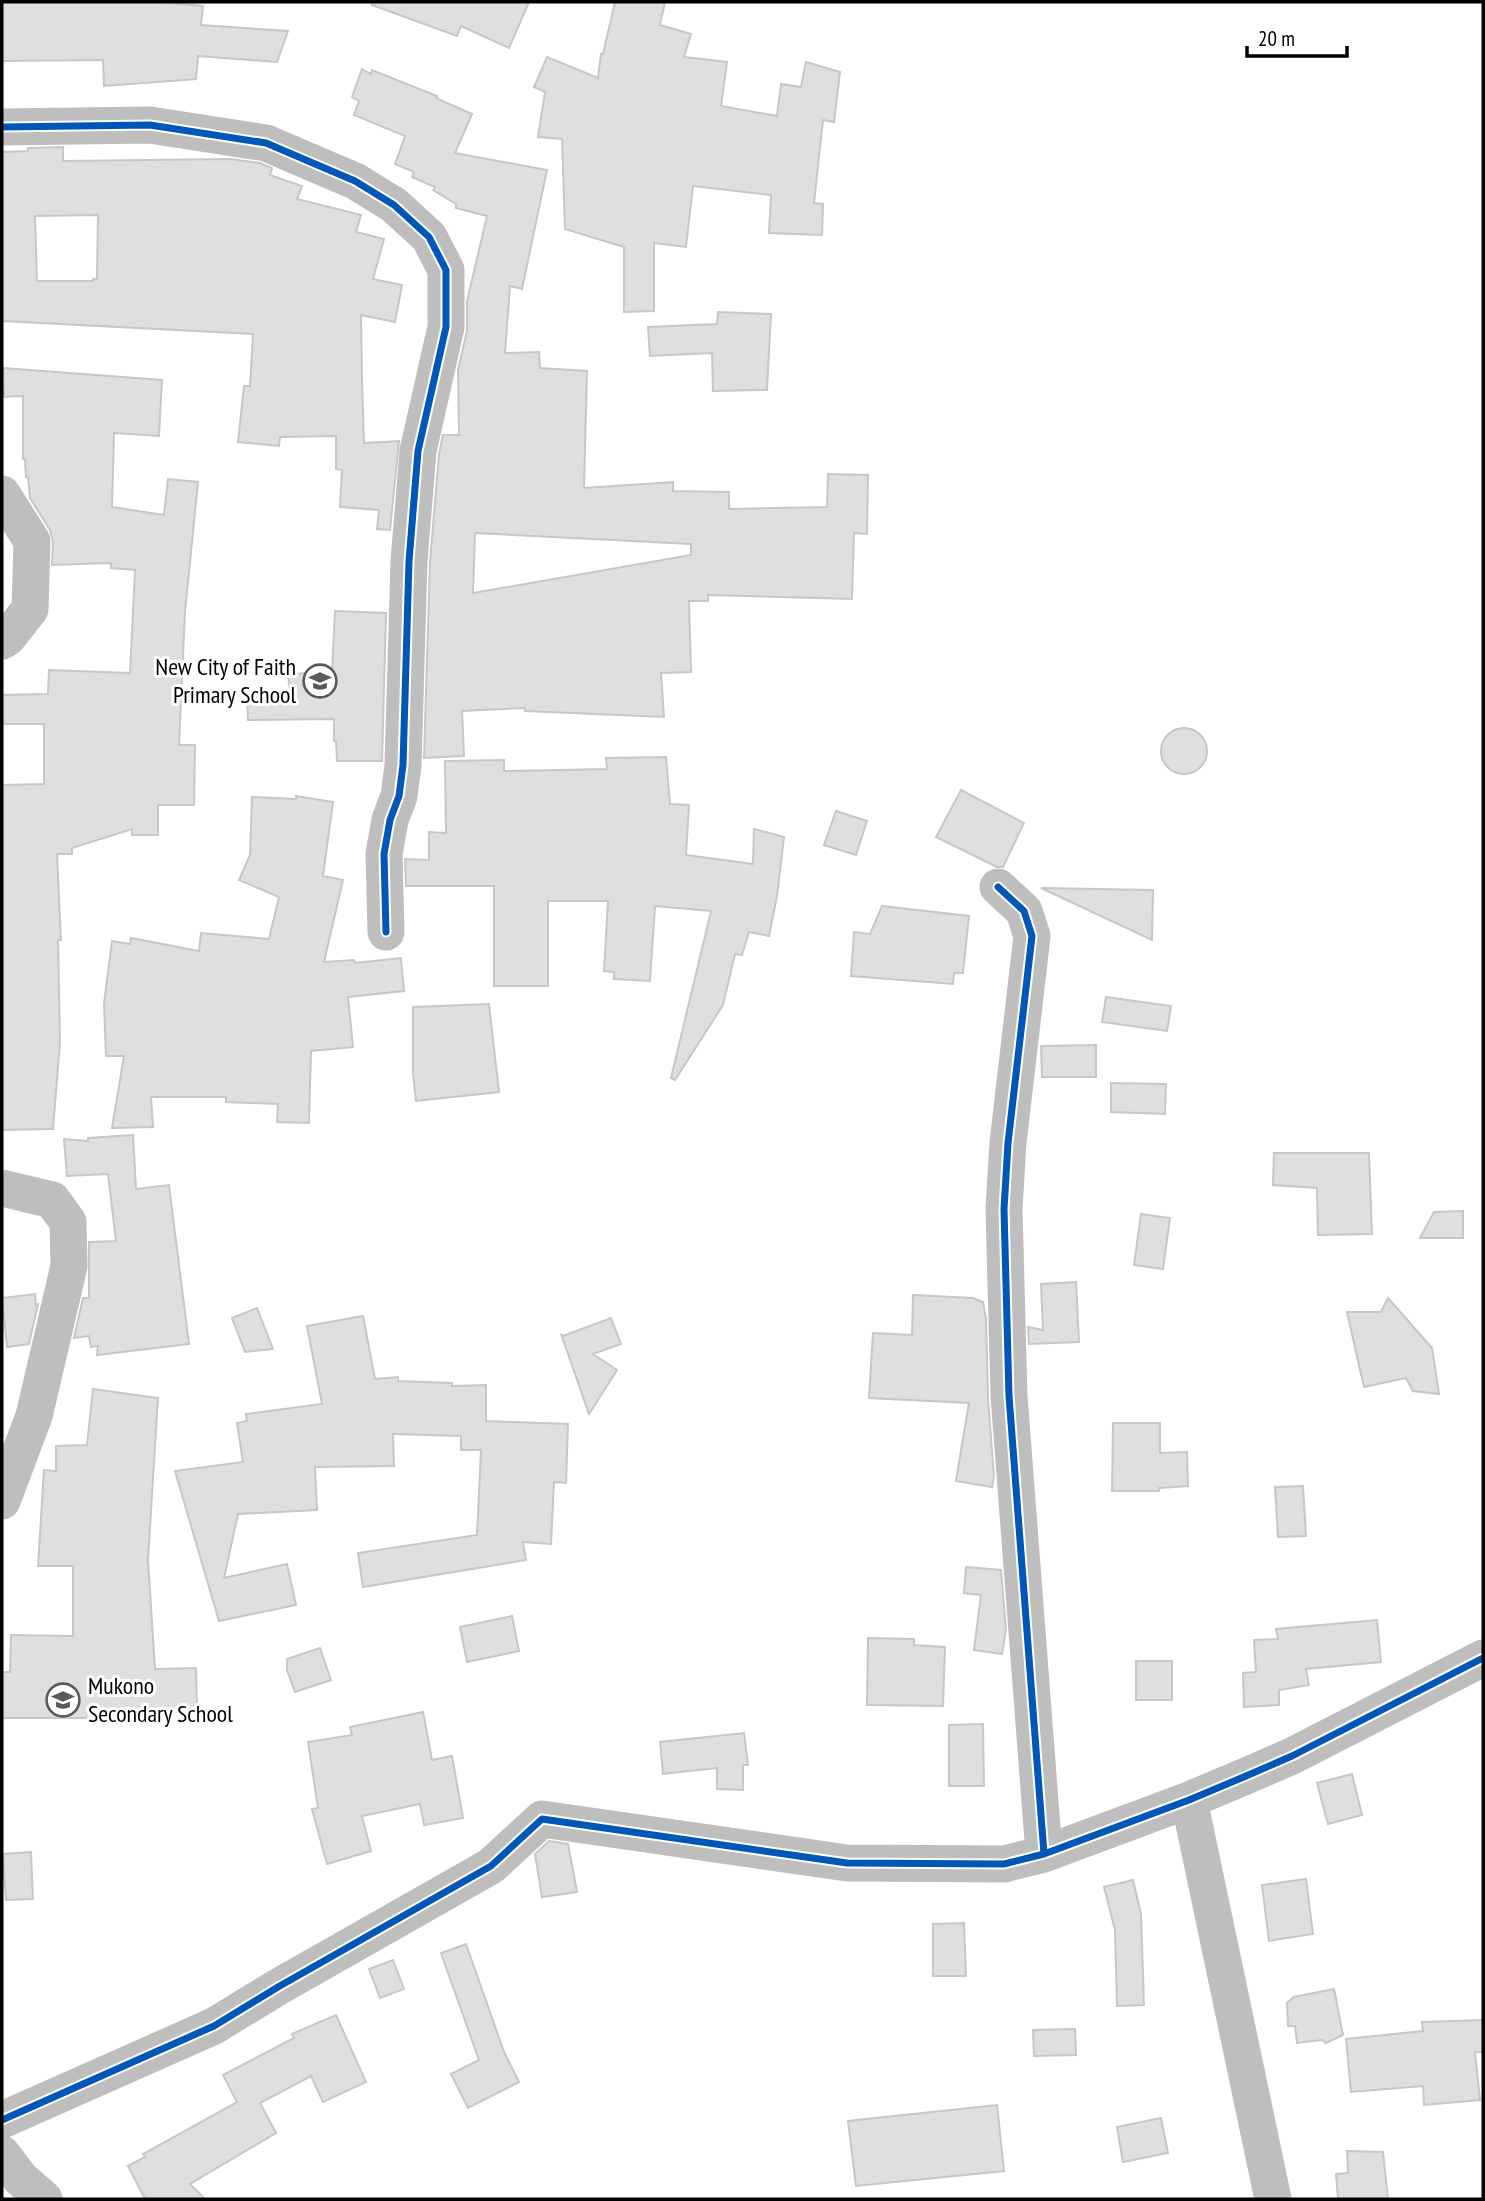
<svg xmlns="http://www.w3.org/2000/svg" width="1485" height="2201" font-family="'PT Sans Narrow',sans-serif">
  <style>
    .building { fill: #dfdfdf; stroke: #c7c7c7; stroke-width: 2; fill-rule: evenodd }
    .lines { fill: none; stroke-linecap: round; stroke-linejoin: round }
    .street { stroke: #bebebe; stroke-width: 37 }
    .cycleway-casing { stroke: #fff; stroke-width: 11 }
    .cycleway { stroke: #0057b8; stroke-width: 7 }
    .labels { text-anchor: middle; stroke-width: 6; stroke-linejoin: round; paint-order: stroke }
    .poi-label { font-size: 24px; fill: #000; stroke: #fff; text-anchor: end }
  </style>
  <rect width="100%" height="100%" fill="#fff"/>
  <!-- building -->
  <path class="building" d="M 2,2 L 163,2 L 203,6 L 201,25 L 288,31 L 277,62 L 198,56 L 196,79 L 104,86 L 103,60 L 2,61 Z
    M 372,2 L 529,2 L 509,48 L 461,26 L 457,36 L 372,5 Z
    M 615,2 L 665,2 L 660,25 L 691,34 L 684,57 L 727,62 L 721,106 L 777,116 L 781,84 L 801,87 L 806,62 L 840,72 L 834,122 L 823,120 L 814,203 L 823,204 L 822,235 L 769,233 L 771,195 L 693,186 L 686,247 L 654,243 L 654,311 L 624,312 L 624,247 L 565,229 L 562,139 L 538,137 L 545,92 L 534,87 L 547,57 L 598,78 L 601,54 L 603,54 Z
    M 362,69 L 371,74 L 372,70 L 437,96 L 436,98 L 472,114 L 455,153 L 547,170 L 522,289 L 510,286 L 505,353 L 539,352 L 540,368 L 587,371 L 584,488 L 673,482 L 673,491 L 729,492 L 729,509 L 827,507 L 828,474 L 868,475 L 867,534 L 854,533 L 852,599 L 708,595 L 708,601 L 689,601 L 691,672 L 661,673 L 664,717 L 525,711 L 525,708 L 462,711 L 464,756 L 424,758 L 430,562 L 439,454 L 443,435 L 459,435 L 458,370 L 467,331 L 467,301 L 487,216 L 456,208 L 456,204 L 433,190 L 435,187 L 412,177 L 414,172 L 395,164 L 405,136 L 354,115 L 359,101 L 352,97 ZM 475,533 L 691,544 L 691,555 L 473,593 Z
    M 63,147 L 63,161 L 230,159 L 260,163 L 272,168 L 270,175 L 302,186 L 297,199 L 361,215 L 356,232 L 384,239 L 373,279 L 402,285 L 395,322 L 361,315 L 362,380 L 364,443 L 399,441 L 390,530 L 377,529 L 379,510 L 340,507 L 342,470 L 336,469 L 336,436 L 280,437 L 279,446 L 238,442 L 244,386 L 250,386 L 253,334 L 2,321 L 2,152 L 28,151 L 28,148 ZM 98,215 L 97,279 L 93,279 L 93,281 L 37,281 L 35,216 Z
    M 718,312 L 771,314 L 767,390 L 713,391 L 712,353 L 650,356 L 648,327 L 717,324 Z
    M 3,368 L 162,380 L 159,436 L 114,433 L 112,507 L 164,515 L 168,479 L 198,482 L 185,612 L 179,745 L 195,745 L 194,805 L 158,805 L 158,835 L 132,835 L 132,829 L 72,848 L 72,854 L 57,854 L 61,940 L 58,940 L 60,1042 L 53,1129 L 2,1130 L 2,785 L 44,784 L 44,724 L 2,724 L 2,695 L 48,694 L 49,670 L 130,673 L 135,570 L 111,568 L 111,563 L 52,565 L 53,542 L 50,530 L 30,498 L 28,477 L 26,477 L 25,459 L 23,459 L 23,396 L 4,397 Z
    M 335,611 L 386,613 L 382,761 L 337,761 L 336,741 L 334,741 L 334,719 L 248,720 L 247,693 L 290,692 L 288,675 L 332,670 Z
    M1161 751a23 23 0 1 1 46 0a23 23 0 1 1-46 0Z
    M 666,757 L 670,804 L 689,805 L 686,855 L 753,864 L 754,829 L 784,837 L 777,896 L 769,936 L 749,932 L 742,955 L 735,954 L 723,1005 L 675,1080 L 671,1078 L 711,911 L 655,906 L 650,981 L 614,979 L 614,972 L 604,971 L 608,901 L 548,901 L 548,986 L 494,986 L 494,886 L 406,886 L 405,859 L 429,860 L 429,832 L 446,833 L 445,761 L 504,760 L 504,771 L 607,769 L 606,758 Z
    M 961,790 L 1024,823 L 1003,867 L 997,867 L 936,837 Z
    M 296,796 L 333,802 L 323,876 L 343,880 L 324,962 L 354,960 L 355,963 L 401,958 L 404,991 L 348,997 L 353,1047 L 311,1051 L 309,1123 L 277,1122 L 278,1104 L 226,1102 L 226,1097 L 151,1097 L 153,1127 L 112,1128 L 124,1056 L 106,1056 L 104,1004 L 112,941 L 130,944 L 131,938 L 199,951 L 201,933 L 269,939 L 279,897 L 239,880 L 250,855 L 252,797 L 296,799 Z
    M 836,811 L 867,821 L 856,855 L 824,845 Z
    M 1041,888 L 1153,890 L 1152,940 Z
    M 882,906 L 969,916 L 963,973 L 954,973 L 953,984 L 851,976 L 854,932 L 870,934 Z
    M 1106,997 L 1171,1006 L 1167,1031 L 1102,1022 Z
    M 489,1004 L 499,1092 L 416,1101 L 413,1074 L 413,1007 Z
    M 1096,1045 L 1096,1077 L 1042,1077 L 1041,1046 Z
    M 1111,1083 L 1166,1084 L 1165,1114 L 1111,1112 Z
    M 133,1135 L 136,1189 L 169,1185 L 189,1344 L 97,1355 L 98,1346 L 91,1347 L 89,1336 L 74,1338 L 83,1298 L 89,1298 L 89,1242 L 116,1241 L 108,1174 L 67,1176 L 64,1139 L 88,1141 L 88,1138 Z
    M 1274,1153 L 1369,1153 L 1372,1234 L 1318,1235 L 1317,1188 L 1273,1185 Z
    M 1463,1211 L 1463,1238 L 1420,1238 L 1434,1212 Z
    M 1141,1214 L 1170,1218 L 1163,1269 L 1134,1265 Z
    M 1076,1282 L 1079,1342 L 1029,1344 L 1028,1327 L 1043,1330 L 1041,1284 Z
    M 35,1294 L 36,1305 L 38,1304 L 29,1344 L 7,1347 L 2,1298 Z
    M 913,1295 L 973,1298 L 983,1302 L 986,1319 L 988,1398 L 994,1477 L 992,1487 L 956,1481 L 969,1403 L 869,1398 L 873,1333 L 912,1335 Z
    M 1388,1298 L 1432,1348 L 1439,1394 L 1413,1391 L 1406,1378 L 1364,1387 L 1347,1312 L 1381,1312 Z
    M 257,1308 L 273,1349 L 245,1352 L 232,1318 Z
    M 363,1316 L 375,1379 L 398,1377 L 398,1381 L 452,1383 L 452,1386 L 486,1385 L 486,1421 L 568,1424 L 566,1483 L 554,1482 L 551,1544 L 523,1542 L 526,1560 L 363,1587 L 358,1553 L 477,1535 L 481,1450 L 461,1450 L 461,1436 L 393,1434 L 394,1466 L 315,1467 L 317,1510 L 238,1514 L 224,1578 L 287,1564 L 296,1605 L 219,1621 L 175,1471 L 243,1462 L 237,1423 L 247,1421 L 246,1414 L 322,1404 L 307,1326 Z
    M 611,1318 L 621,1344 L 593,1354 L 617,1370 L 589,1414 L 561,1334 L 563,1336 Z
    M 93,1389 L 158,1398 L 148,1560 L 155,1669 L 196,1668 L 197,1708 L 92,1711 L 92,1718 L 2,1718 L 2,1672 L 10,1672 L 11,1635 L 73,1636 L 73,1566 L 38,1566 L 44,1470 L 56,1471 L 56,1446 L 87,1445 Z
    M 1113,1423 L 1160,1423 L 1160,1453 L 1187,1452 L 1188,1486 L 1159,1488 L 1159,1491 L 1112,1491 Z
    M 1303,1486 L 1306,1536 L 1278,1537 L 1275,1487 Z
    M 966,1567 L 1001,1570 L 1006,1630 L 1002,1654 L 974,1650 L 981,1595 L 964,1593 Z
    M 512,1616 L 519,1651 L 467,1662 L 460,1627 Z
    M 1377,1620 L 1381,1662 L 1306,1669 L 1309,1685 L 1279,1690 L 1279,1705 L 1244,1707 L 1243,1673 L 1256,1672 L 1254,1640 L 1278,1639 L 1276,1629 Z
    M 868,1638 L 914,1639 L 914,1645 L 945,1647 L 943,1706 L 867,1705 Z
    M 320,1648 L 331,1680 L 295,1692 L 287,1670 L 287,1659 Z
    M 1136,1661 L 1172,1661 L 1172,1700 L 1136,1700 Z
    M 423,1712 L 432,1760 L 452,1756 L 463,1818 L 424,1825 L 420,1804 L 362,1816 L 371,1851 L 327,1864 L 312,1809 L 318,1808 L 308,1742 L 352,1735 L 350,1727 Z
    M 983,1724 L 984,1786 L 949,1786 L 949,1725 Z
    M 744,1733 L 748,1765 L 743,1765 L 743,1790 L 717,1789 L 717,1768 L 663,1774 L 660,1742 Z
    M 1352,1774 L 1362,1815 L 1328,1824 L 1317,1783 Z
    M 549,1841 L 568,1844 L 577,1892 L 542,1897 L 535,1854 Z
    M 31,1852 L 33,1899 L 6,1900 L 3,1854 Z
    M 1306,1879 L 1313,1934 L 1269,1941 L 1262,1885 Z
    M 1133,1880 L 1141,1914 L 1144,2005 L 1117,2006 L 1115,1930 L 1104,1887 Z
    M 964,1923 L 966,1976 L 933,1976 L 933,1924 Z
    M 466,1944 L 504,2052 L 519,2082 L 468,2108 L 451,2074 L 479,2060 L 441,1953 Z
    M 393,1960 L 404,1989 L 380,1998 L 369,1969 Z
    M 1334,1989 L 1343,2035 L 1326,2043 L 1322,2040 L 1297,2043 L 1295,2026 L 1288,2026 L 1287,2003 L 1294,1997 Z
    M 336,2015 L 366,2082 L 323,2102 L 311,2076 L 260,2103 L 276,2133 L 190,2184 L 205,2199 L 145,2199 L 128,2166 L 145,2157 L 143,2154 L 237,2102 L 223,2075 L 294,2038 L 292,2034 Z
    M 1483,2020 L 1483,2052 L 1475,2052 L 1480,2100 L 1424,2105 L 1423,2086 L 1351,2092 L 1346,2039 L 1423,2031 L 1422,2022 Z
    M 1075,2029 L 1076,2055 L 1034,2056 L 1033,2030 Z
    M 997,2105 L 1004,2171 L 856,2186 L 848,2121 Z
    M 1161,2118 L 1168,2153 L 1123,2162 L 1117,2127 Z
    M 1347,2151 L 1383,2152 L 1388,2199 L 1338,2199 L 1336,2174 L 1348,2173 Z"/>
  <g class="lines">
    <!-- street -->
    <path class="street" d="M 2,127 L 150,125 L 266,143 L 355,181 L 394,205 L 429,237 L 446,270 L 446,327 L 418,451 L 409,561 L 403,765 L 399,796 L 390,820 L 384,854 L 386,932
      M 2,494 L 32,541 L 30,609 L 8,637 L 2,641
      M 998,887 L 1024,911 L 1032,936 L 1008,1143 L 1004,1209 L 1009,1396 L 1044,1854
      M 2,1188 L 52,1200 L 68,1222 L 69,1266 L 34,1416 L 2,1501
      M 1189,1800 L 1273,2199
      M 2,2120 L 214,2026 L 278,1987 L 491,1866 L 542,1819 L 847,1863 L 1004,1864 L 1044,1854 L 1189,1800 L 1246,1776 L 1292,1756 L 1483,1658
      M 2,2154 L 21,2179 L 44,2199"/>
    <defs>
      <path id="cycleway" d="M 2,127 L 150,125 L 266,143 L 355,181 L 394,205 L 429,237 L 446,270 L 446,327 L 418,451 L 409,561 L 403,765 L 399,796 L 390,820 L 384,854 L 386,932
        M 998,887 L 1024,911 L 1032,936 L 1008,1143 L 1004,1209 L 1009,1396 L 1044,1854
        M 2,2120 L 214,2026 L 278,1987 L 491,1866 L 542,1819 L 847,1863 L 1004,1864 L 1044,1854 L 1189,1800 L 1246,1776 L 1292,1756 L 1483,1658"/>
    </defs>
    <!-- cycleway casing -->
    <use href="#cycleway" class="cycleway-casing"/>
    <!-- cycleway -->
    <use href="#cycleway" class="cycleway"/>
  </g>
  <!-- icons -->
  <defs>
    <symbol id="school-ring" viewBox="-11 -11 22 22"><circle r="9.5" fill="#fff" stroke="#595959" stroke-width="1.5"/><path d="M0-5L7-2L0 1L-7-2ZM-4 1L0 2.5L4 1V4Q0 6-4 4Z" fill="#595959"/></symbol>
  </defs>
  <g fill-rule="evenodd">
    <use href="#school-ring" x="301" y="662" width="38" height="38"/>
    <use href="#school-ring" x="44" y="1681" width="38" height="38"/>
  </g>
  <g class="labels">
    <!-- poi labels -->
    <g class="poi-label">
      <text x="296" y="675">New City of Faith<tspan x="296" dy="28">Primary School</tspan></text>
      <text x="88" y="1694" text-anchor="start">Mukono<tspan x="88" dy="28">Secondary School</tspan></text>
    </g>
  </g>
  <!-- border -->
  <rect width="1485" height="2201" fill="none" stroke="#000000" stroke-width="7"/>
  <!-- scale -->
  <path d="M1247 46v10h100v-10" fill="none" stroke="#000000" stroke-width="3.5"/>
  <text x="1258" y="46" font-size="21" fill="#000000" stroke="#ffffff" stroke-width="5" paint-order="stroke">20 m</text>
</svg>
